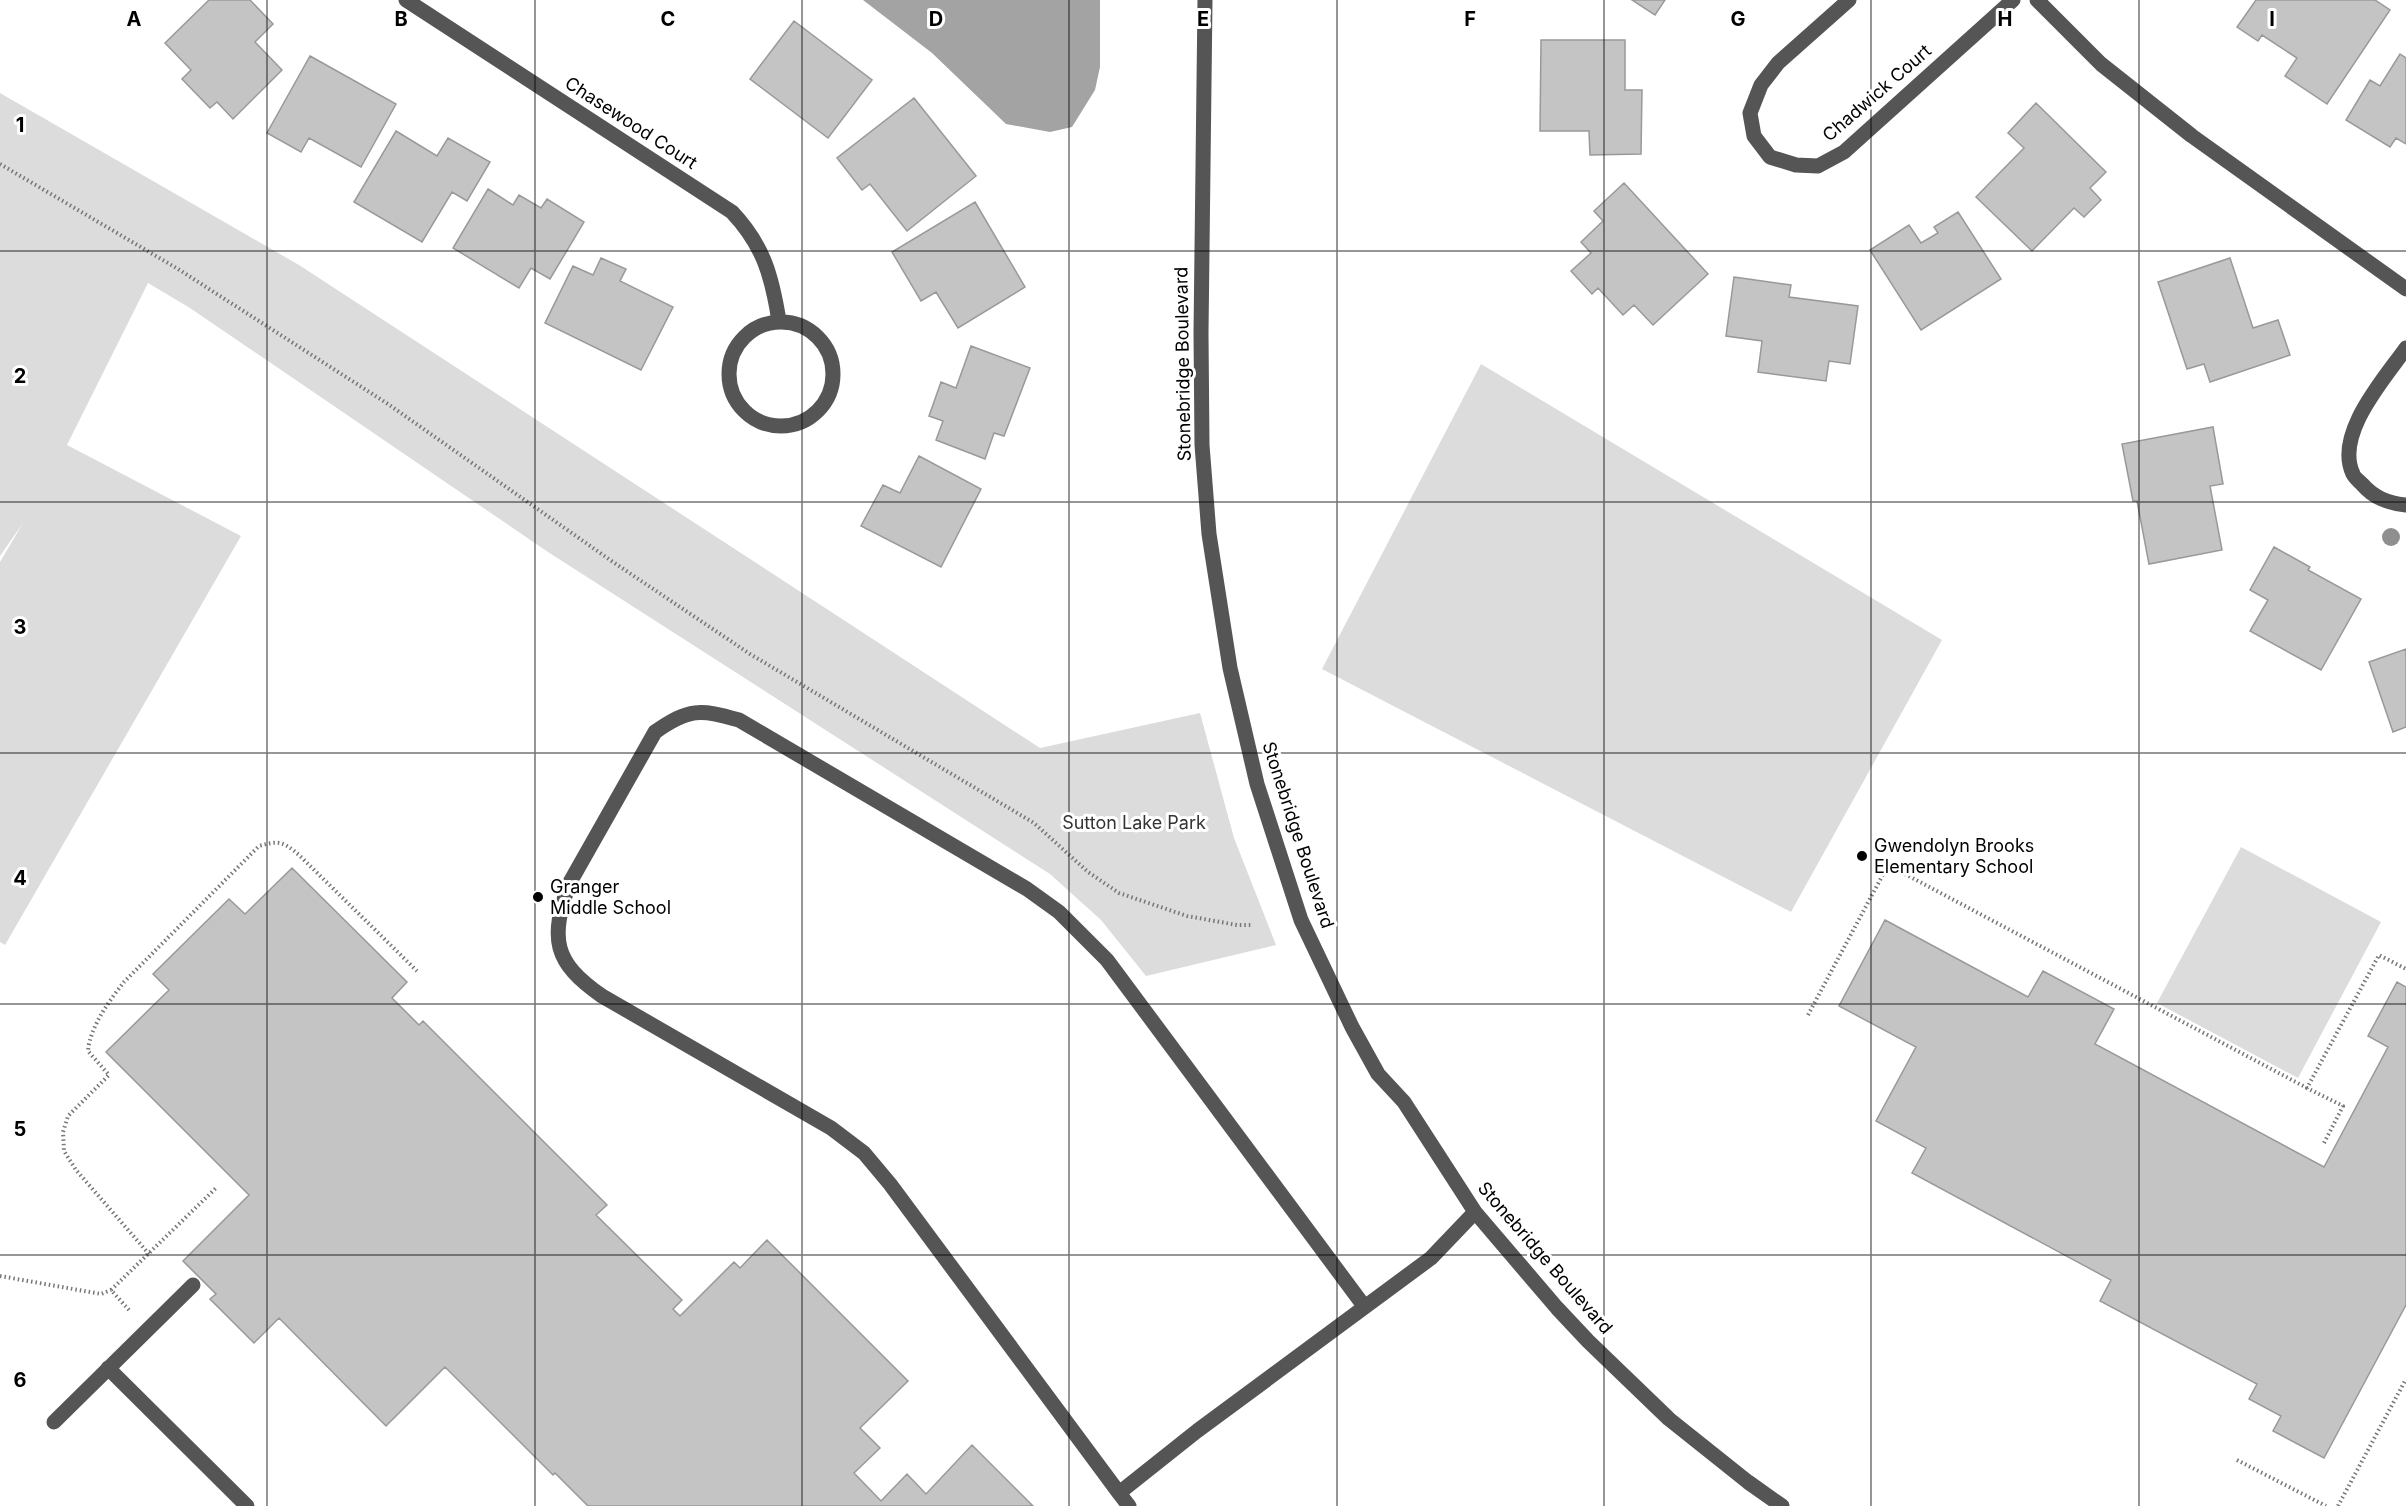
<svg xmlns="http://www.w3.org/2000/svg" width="2406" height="1506" font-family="Inter,sans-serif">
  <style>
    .green { fill: #dcdcdc }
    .water { fill: #a3a3a3 }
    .building { fill: #c4c4c4; stroke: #999; stroke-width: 1.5 }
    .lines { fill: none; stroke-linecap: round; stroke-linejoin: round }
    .path { stroke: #777; stroke-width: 4; stroke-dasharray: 1.5 3; stroke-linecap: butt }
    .minor { stroke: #555; stroke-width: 15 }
    .tree { fill: #8f8f8f }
    .grid { fill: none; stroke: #000; stroke-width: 1.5; stroke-opacity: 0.55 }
    .poi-dot { fill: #000; stroke: #fff; stroke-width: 2 }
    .labels { text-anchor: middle; stroke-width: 6; stroke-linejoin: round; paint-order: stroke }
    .street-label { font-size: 18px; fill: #000; stroke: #fff }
    .park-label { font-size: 18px; fill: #333; stroke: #fff }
    .poi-label { font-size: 18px; fill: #000; stroke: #fff; text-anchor: start }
    .grid-label { font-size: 20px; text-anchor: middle; font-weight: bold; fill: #000; stroke: #fff; stroke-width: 6; stroke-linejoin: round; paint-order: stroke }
  </style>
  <rect width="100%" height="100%" fill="#fff"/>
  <!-- green -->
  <path class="green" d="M 0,93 L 299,265 L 1040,748 L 1200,713 L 1234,838 L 1276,945 L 1146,976 L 1101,920 L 1050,874 L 548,552 L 190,308 L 148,283 L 67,445 L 241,536 L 5,945 L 0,942 L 0,562 L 23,523 L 0,556 Z
    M 1481,364 L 1942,640 L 1791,912 L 1322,669 Z
    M 2241,847 L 2381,922 L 2298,1078 L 2157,1003 Z"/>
  <!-- water -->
  <path class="water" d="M 863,0 L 1100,0 L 1100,67 L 1095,90 L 1072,127 L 1050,132 L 1006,124 L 932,53 Z"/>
  <!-- building -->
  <path class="building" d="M 209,0 L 250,0 L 273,24 L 255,42 L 282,70 L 233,119 L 217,102 L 210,108 L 182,79 L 191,70 L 165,43 Z
    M 1632,0 L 1665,0 L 1655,15 Z
    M 2256,0 L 2375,0 L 2390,10 L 2327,104 L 2285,76 L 2297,58 L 2262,35 L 2258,41 L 2237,27 Z
    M 794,21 L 872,80 L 828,138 L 750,79 Z
    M 1541,40 L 1625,40 L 1625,90 L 1642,90 L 1641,154 L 1590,155 L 1589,131 L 1540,131 Z
    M 2400,54 L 2406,58 L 2406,144 L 2396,138 L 2390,147 L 2346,120 L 2370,80 L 2380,86 Z
    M 310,56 L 396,104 L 361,167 L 309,138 L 301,152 L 267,133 Z
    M 914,98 L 976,176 L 907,231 L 870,184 L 862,190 L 837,158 Z
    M 2036,103 L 2106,172 L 2090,188 L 2101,200 L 2084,217 L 2074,208 L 2032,251 L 1976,197 L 2024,148 L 2008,133 Z
    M 396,131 L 437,156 L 448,138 L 490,162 L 467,201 L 452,192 L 422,242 L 354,202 Z
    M 1624,183 L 1708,274 L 1653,325 L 1634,305 L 1623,315 L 1598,288 L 1592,294 L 1571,271 L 1591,253 L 1581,242 L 1603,221 L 1594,211 Z
    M 488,189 L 513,205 L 519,195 L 541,208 L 547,199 L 584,222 L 550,279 L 531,268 L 519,288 L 453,248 Z
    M 975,202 L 1025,287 L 958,328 L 936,292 L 921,301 L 892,252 Z
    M 1958,212 L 2001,279 L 1921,330 L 1870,250 L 1909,225 L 1921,243 L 1938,233 L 1934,227 Z
    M 601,258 L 626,269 L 620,281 L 673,307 L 641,370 L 545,323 L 573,266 L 593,275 Z
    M 2230,258 L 2253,328 L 2278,320 L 2290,355 L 2210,382 L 2204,364 L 2187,369 L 2158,282 Z
    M 1734,277 L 1791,285 L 1789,297 L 1858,306 L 1850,364 L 1829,361 L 1826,381 L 1758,372 L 1762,341 L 1726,336 Z
    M 971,346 L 1030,368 L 1004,436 L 994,433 L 985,459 L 936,440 L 943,421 L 929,416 L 941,382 L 956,388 Z
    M 2213,427 L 2223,484 L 2210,486 L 2222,550 L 2149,564 L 2137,501 L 2133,501 L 2122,444 Z
    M 919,456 L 981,489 L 941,567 L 861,526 L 883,485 L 900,493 Z
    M 2274,547 L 2310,567 L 2308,570 L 2361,599 L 2321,670 L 2250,631 L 2268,600 L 2250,590 Z
    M 2406,649 L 2406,727 L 2393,732 L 2369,662 Z
    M 292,868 L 407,982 L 392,998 L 419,1025 L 423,1021 L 607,1205 L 596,1215 L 682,1300 L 673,1309 L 680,1316 L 734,1262 L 740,1268 L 767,1240 L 908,1381 L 860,1428 L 880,1448 L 854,1473 L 881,1501 L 907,1474 L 926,1494 L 972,1445 L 1033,1506 L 588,1506 L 555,1473 L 553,1475 L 445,1367 L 386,1426 L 279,1318 L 254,1343 L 210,1299 L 216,1294 L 183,1261 L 249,1195 L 106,1052 L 169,990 L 153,974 L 229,899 L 245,914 Z
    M 1885,920 L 2028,997 L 2043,971 L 2114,1009 L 2095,1044 L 2324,1167 L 2388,1047 L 2368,1036 L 2397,982 L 2406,987 L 2406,1305 L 2324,1458 L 2273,1431 L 2281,1416 L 2249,1399 L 2257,1384 L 2100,1301 L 2111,1280 L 1912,1173 L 1926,1148 L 1876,1121 L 1916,1047 L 1839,1006 Z"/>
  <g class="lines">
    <!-- path -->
    <path class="path" d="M 0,164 L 178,269 L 388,404 L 613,562 L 750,654 L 1034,823 L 1088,872 L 1119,893 L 1187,916 L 1237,925 L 1251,925
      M 1808,1015 L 1888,865 L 2307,1088
      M 2324,1143 L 2343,1106 L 2307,1088 L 2379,955 L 2406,969
      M 149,1254 L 76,1170 L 64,1151 L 63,1132 L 68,1116 L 109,1075 L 88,1051 C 90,1027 109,1001 124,982 L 259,846 C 279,840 284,842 299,855 L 417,971
      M 0,1276 L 101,1294 L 111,1290
      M 129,1310 L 111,1290 L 216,1188
      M 2237,1460 L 2326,1506
      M 2338,1506 L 2406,1379"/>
    <!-- minor -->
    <path class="minor" d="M 406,0 L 732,212 C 764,246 772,277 779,321
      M 1205,0 L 1201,333 L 1202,445 L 1209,534 L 1230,668 L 1257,784 L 1301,920 L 1352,1027 L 1378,1074 L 1404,1102 L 1475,1212 L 1557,1308 L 1588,1341 L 1669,1419 L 1748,1482 L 1782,1506
      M 1849,0 L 1778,63 L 1761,85 L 1750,113 L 1754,136 L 1770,157 L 1796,165 L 1818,166 L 1844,152 L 2013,0
      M 2037,0 L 2101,64 L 2192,136 L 2406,289
      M729 374a52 52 0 1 1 104 0a52 52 0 1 1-104 0Z
      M 2406,348 C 2385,378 2334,434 2353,474 C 2354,477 2359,481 2362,484 C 2374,498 2388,503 2406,505
      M 108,1368 L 247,1506
      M 54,1422 L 193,1285
      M 1119,1493 L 890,1184 L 864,1153 L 831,1128 L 602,996 C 553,962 550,939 569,884 L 655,732 C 689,708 700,709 739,720 L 1027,889 L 1059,912 L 1107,960 L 1364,1306
      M 1129,1506 L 1119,1493 L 1197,1431 L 1431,1258 L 1475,1212"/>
  </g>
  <!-- trees -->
  <circle class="tree" cx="2391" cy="537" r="9"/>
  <!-- grid -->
  <path class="grid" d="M 267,0 L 267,1506M 535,0 L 535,1506M 802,0 L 802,1506M 1069,0 L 1069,1506M 1337,0 L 1337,1506M 1604,0 L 1604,1506M 1871,0 L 1871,1506M 2139,0 L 2139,1506M 0,251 L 2406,251M 0,502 L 2406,502M 0,753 L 2406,753M 0,1004 L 2406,1004M 0,1255 L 2406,1255"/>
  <!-- markers -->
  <g class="poi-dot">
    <circle cx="1862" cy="856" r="6"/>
    <circle cx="538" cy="897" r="6"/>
  </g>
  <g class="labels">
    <!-- street labels -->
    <g class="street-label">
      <text transform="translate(1877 93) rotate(-41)" y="6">Chadwick Court</text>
      <text transform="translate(631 123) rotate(33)" y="6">Chasewood Court</text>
      <text transform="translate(1183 364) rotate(-91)" y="6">Stonebridge Boulevard</text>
      <text transform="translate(1298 835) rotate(72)" y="6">Stonebridge Boulevard</text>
      <text transform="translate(1545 1258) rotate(49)" y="6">Stonebridge Boulevard</text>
    </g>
    <!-- park labels -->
    <g class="park-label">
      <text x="1134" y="829">Sutton Lake Park</text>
    </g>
    <!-- poi labels -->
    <g class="poi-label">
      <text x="1874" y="852">Gwendolyn Brooks<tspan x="1874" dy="21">Elementary School</tspan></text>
      <text x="550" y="893">Granger<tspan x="550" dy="21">Middle School</tspan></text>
    </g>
  </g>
  <g class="grid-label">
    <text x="134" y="26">A</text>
    <text x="401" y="26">B</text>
    <text x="668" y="26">C</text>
    <text x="936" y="26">D</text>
    <text x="1203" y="26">E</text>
    <text x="1470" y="26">F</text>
    <text x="1738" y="26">G</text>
    <text x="2005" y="26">H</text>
    <text x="2272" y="26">I</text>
    <text x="20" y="132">1</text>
    <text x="20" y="383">2</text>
    <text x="20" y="634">3</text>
    <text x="20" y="885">4</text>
    <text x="20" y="1136">5</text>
    <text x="20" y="1387">6</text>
  </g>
</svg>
